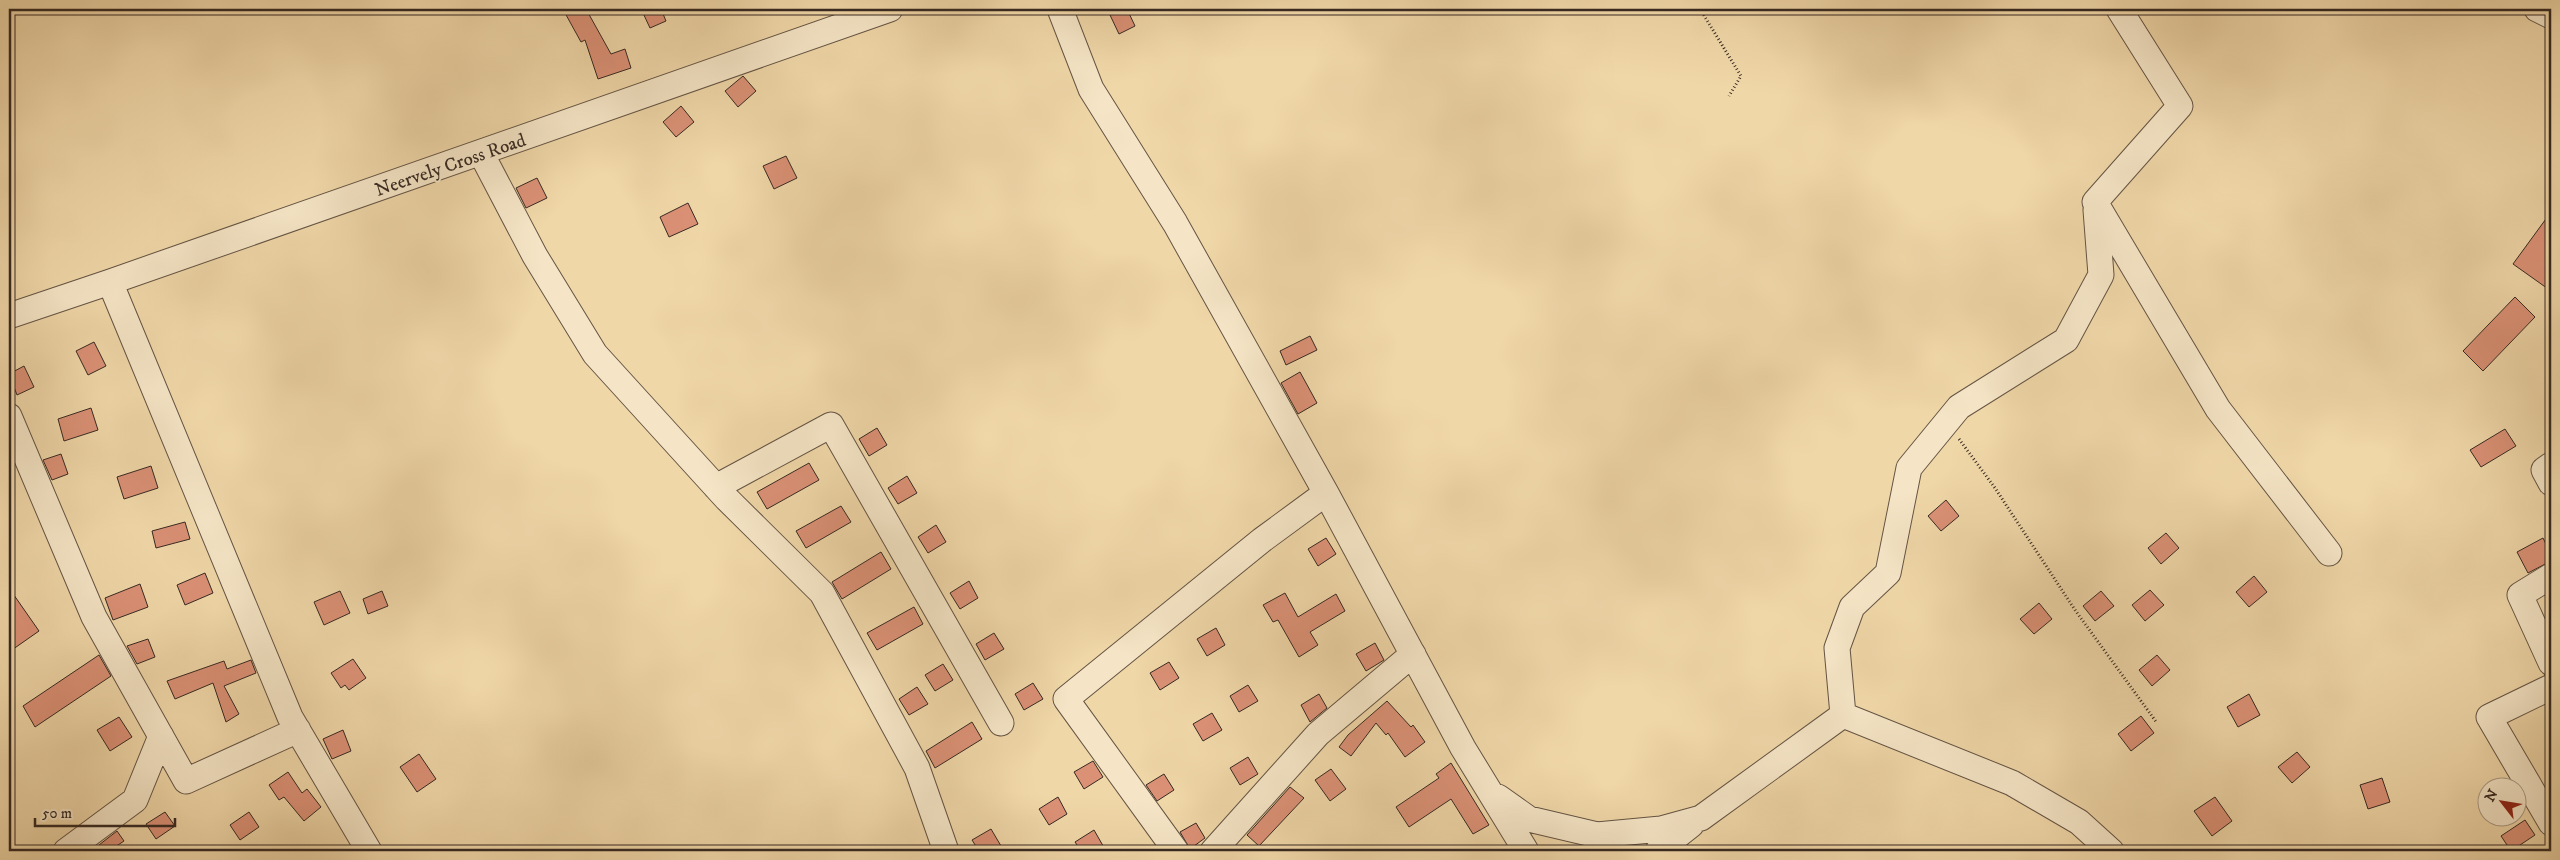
<svg xmlns="http://www.w3.org/2000/svg" width="2560" height="860" font-family="'IM FELL DW Pica',serif">
  <style>
    .building { fill: #db9176; stroke: #362922 }
    .lines { fill: none; stroke-linecap: round; stroke-linejoin: round }
    .minor-casing { stroke: #645444; stroke-width: 27 }
    .path { stroke: #362922; stroke-width: 3; stroke-dasharray: 1 2.5; stroke-linecap: butt }
    .minor { stroke: #f5e5c6; stroke-width: 25 }
    .labels { text-anchor: middle; stroke-width: 4; stroke-linejoin: round; paint-order: stroke }
    .street-label { font-size: 19px; fill: #362922; stroke: #f5e5c6 }
  </style>
  <rect width="100%" height="100%" fill="#f0d7a8"/>
  <filter id="stains"><feTurbulence type="fractalNoise" baseFrequency=".004" numOctaves="4"/><feColorMatrix values="0 0 0 0 .2 0 0 0 0 .09 0 0 0 0 .02 0 0 0 .5 -.17"/></filter>
  <radialGradient id="worn" r=".72"><stop offset=".6" stop-color="#630" stop-opacity="0"/><stop offset="1" stop-color="#630" stop-opacity=".3"/></radialGradient>
  <!-- building -->
  <path class="building" d="M 574,9 L 586,9 L 611,54 L 625,49 L 631,68 L 598,79 L 585,40 L 581,42 L 565,13 Z
    M 654,9 L 661,9 L 666,21 L 650,28 L 643,13 Z
    M 1127,9 L 1135,26 L 1119,34 L 1110,15 Z
    M 743,76 L 756,91 L 738,107 L 725,91 Z
    M 681,106 L 694,122 L 676,137 L 663,122 Z
    M 786,156 L 797,178 L 774,189 L 763,166 Z
    M 537,178 L 547,198 L 526,208 L 516,188 Z
    M 688,203 L 698,224 L 669,237 L 660,217 Z
    M 2551,212 L 2551,291 L 2513,264 Z
    M 2515,297 L 2535,317 L 2483,371 L 2463,351 Z
    M 1310,336 L 1317,350 L 1286,365 L 1280,351 Z
    M 94,342 L 106,366 L 88,375 L 76,351 Z
    M 24,366 L 34,387 L 17,395 L 9,374 Z
    M 1300,372 L 1317,403 L 1298,414 L 1281,383 Z
    M 91,408 L 98,430 L 64,441 L 58,419 Z
    M 877,428 L 887,445 L 869,456 L 859,439 Z
    M 2505,429 L 2516,446 L 2481,467 L 2470,450 Z
    M 61,454 L 68,474 L 52,480 L 43,460 Z
    M 809,463 L 819,480 L 767,509 L 757,492 Z
    M 151,466 L 158,488 L 124,499 L 117,477 Z
    M 907,476 L 917,493 L 898,504 L 888,488 Z
    M 1946,500 L 1959,516 L 1941,531 L 1928,516 Z
    M 841,506 L 851,522 L 806,548 L 796,531 Z
    M 185,522 L 190,539 L 156,548 L 152,531 Z
    M 936,525 L 946,542 L 928,553 L 918,537 Z
    M 2166,533 L 2179,548 L 2161,564 L 2148,548 Z
    M 1326,538 L 1336,554 L 1318,566 L 1308,549 Z
    M 2543,538 L 2551,554 L 2551,561 L 2528,573 L 2517,552 Z
    M 881,552 L 891,569 L 842,599 L 832,582 Z
    M 205,573 L 213,593 L 185,605 L 177,585 Z
    M 2254,576 L 2267,592 L 2249,607 L 2236,592 Z
    M 969,581 L 978,598 L 960,609 L 950,593 Z
    M 140,584 L 148,607 L 113,620 L 105,598 Z
    M 9,588 L 39,631 L 9,652 Z
    M 2150,590 L 2164,605 L 2145,621 L 2132,605 Z
    M 340,591 L 350,613 L 324,625 L 314,602 Z
    M 382,591 L 388,606 L 368,614 L 363,599 Z
    M 2101,591 L 2114,606 L 2095,621 L 2083,606 Z
    M 1285,593 L 1298,617 L 1336,594 L 1345,611 L 1310,632 L 1318,645 L 1299,657 L 1278,620 L 1273,622 L 1263,605 Z
    M 2039,603 L 2052,619 L 2034,634 L 2020,619 Z
    M 914,607 L 923,624 L 877,650 L 867,633 Z
    M 1216,628 L 1225,645 L 1207,656 L 1197,639 Z
    M 994,633 L 1004,649 L 985,660 L 976,644 Z
    M 148,639 L 155,657 L 137,664 L 127,646 Z
    M 1375,643 L 1384,660 L 1366,671 L 1356,654 Z
    M 99,655 L 111,676 L 35,727 L 23,706 Z
    M 2157,655 L 2170,670 L 2152,686 L 2139,670 Z
    M 353,659 L 366,678 L 349,690 L 345,685 L 341,688 L 331,673 Z
    M 251,660 L 256,673 L 224,686 L 239,714 L 226,722 L 213,683 L 175,699 L 167,681 L 224,661 L 227,669 Z
    M 1169,662 L 1179,678 L 1160,690 L 1150,673 Z
    M 943,664 L 953,680 L 935,691 L 925,675 Z
    M 1033,683 L 1043,699 L 1024,710 L 1015,694 Z
    M 1248,685 L 1258,701 L 1239,712 L 1230,696 Z
    M 917,687 L 928,704 L 909,715 L 899,699 Z
    M 1319,694 L 1327,708 L 1310,722 L 1301,705 Z
    M 2249,694 L 2260,715 L 2238,727 L 2227,707 Z
    M 1387,701 L 1411,727 L 1413,725 L 1425,742 L 1405,757 L 1388,733 L 1386,735 L 1376,723 L 1351,756 L 1339,747 L 1348,735 Z
    M 1212,713 L 1222,730 L 1203,741 L 1193,724 Z
    M 2141,716 L 2154,733 L 2131,751 L 2118,734 Z
    M 119,717 L 132,737 L 110,751 L 97,730 Z
    M 972,722 L 982,739 L 935,768 L 926,751 Z
    M 343,730 L 351,751 L 332,759 L 323,739 Z
    M 2297,752 L 2310,767 L 2292,783 L 2278,767 Z
    M 419,754 L 436,779 L 417,792 L 400,767 Z
    M 1248,757 L 1258,774 L 1240,785 L 1230,768 Z
    M 1093,761 L 1103,777 L 1084,789 L 1074,772 Z
    M 1451,763 L 1489,825 L 1473,834 L 1451,799 L 1409,827 L 1396,807 L 1439,778 L 1436,774 Z
    M 1331,769 L 1346,789 L 1330,801 L 1315,780 Z
    M 288,772 L 302,793 L 307,789 L 321,807 L 304,821 L 284,797 L 279,800 L 269,785 Z
    M 1164,774 L 1174,790 L 1157,801 L 1146,785 Z
    M 2382,778 L 2390,802 L 2368,809 L 2360,785 Z
    M 1290,787 L 1304,798 L 1259,846 L 1247,835 Z
    M 1058,797 L 1067,814 L 1049,825 L 1039,809 Z
    M 2215,797 L 2232,821 L 2212,836 L 2194,811 Z
    M 165,812 L 175,826 L 156,839 L 146,824 Z
    M 249,812 L 259,827 L 240,840 L 230,825 Z
    M 2525,820 L 2535,835 L 2511,851 L 2501,836 Z
    M 1196,823 L 1205,838 L 1190,849 L 1180,832 Z
    M 991,829 L 1004,851 L 979,851 L 972,840 Z
    M 1094,830 L 1106,851 L 1081,851 L 1075,842 Z
    M 117,831 L 124,841 L 109,851 L 104,851 L 99,845 Z"/>
  <g class="lines">
    <defs>
      <path id="minor" d="M 1060,9 L 1091,89 L 1175,223 L 1326,493 L 1463,748 L 1526,851
        M 2119,9 L 2180,106 L 2095,202 L 2218,409 L 2329,553
        M 2537,9 L 2551,16
        M 481,153 L 535,256 L 595,354 L 726,498 L 822,593 L 917,768 L 946,851
        M 110,282 L 290,717 L 369,851
        M 9,316 L 110,282 L 890,9
        M 9,416 L 94,617 L 186,781 L 298,730
        M 2551,465 L 2544,470 L 2551,483
        M 716,487 L 831,425 L 1001,723
        M 2551,576 L 2520,595 L 2551,663
        M 2551,687 L 2489,717 L 2551,823
        M 1843,715 L 1837,648 L 1852,607 L 1888,573 L 1909,468 L 1959,407 L 2066,340 L 2101,275 L 2096,210
        M 1498,797 L 1529,819 L 1597,835 L 1661,829 L 1701,818 L 1843,715 L 2012,783 L 2079,822 L 2111,851
        M 66,851 L 135,800 L 161,736
        M 1176,851 L 1066,699 L 1262,540 L 1326,493
        M 1213,851 L 1318,734 L 1413,654
        M 1658,851 L 1691,825"/>
    </defs>
    <!-- minor casing -->
    <use href="#minor" class="minor-casing"/>
    <!-- path -->
    <path class="path" d="M 1700,9 L 1741,76 L 1729,96
      M 1959,439 L 1995,488 L 2075,610 L 2157,723"/>
    <!-- minor -->
    <use href="#minor" class="minor"/>
  </g>
  <g class="labels">
    <!-- street labels -->
    <g class="street-label">
      <text transform="translate(450 164) rotate(-19)" y="7">Neervely Cross Road</text>
    </g>
  </g>
  <!-- margin -->
  <rect width="2560" height="860" fill="none" stroke="#f0d7a8" stroke-width="30"/>
  <rect x="10" y="10" width="2540" height="840" fill="none" stroke="#362922" stroke-width="2.5"/>
  <rect x="15" y="15" width="2530" height="830" fill="none" stroke="#362922"/>
  <!-- north arrow -->
  <g transform="translate(2502 802) rotate(301)"><circle r="24" fill="#f5e5c6" stroke="#a99a84"/>
  <path d="M0-4L9 19L0 12L-9 19Z" fill="#8f2418"/>
  <text y="-8" font-size="14" font-weight="bold" text-anchor="middle" fill="#362922">N</text>
  </g>
  <!-- scale -->
  <path d="M35 818v8h140v-8" fill="none" stroke="#362922" stroke-width="2.5"/>
  <text x="42" y="818" font-size="15" fill="#362922" stroke="#f5e5c6" stroke-width="4" paint-order="stroke">50 m</text>
  <rect width="100%" height="100%" filter="url(#stains)"/>
  <rect width="100%" height="100%" fill="url(#worn)"/>
</svg>
